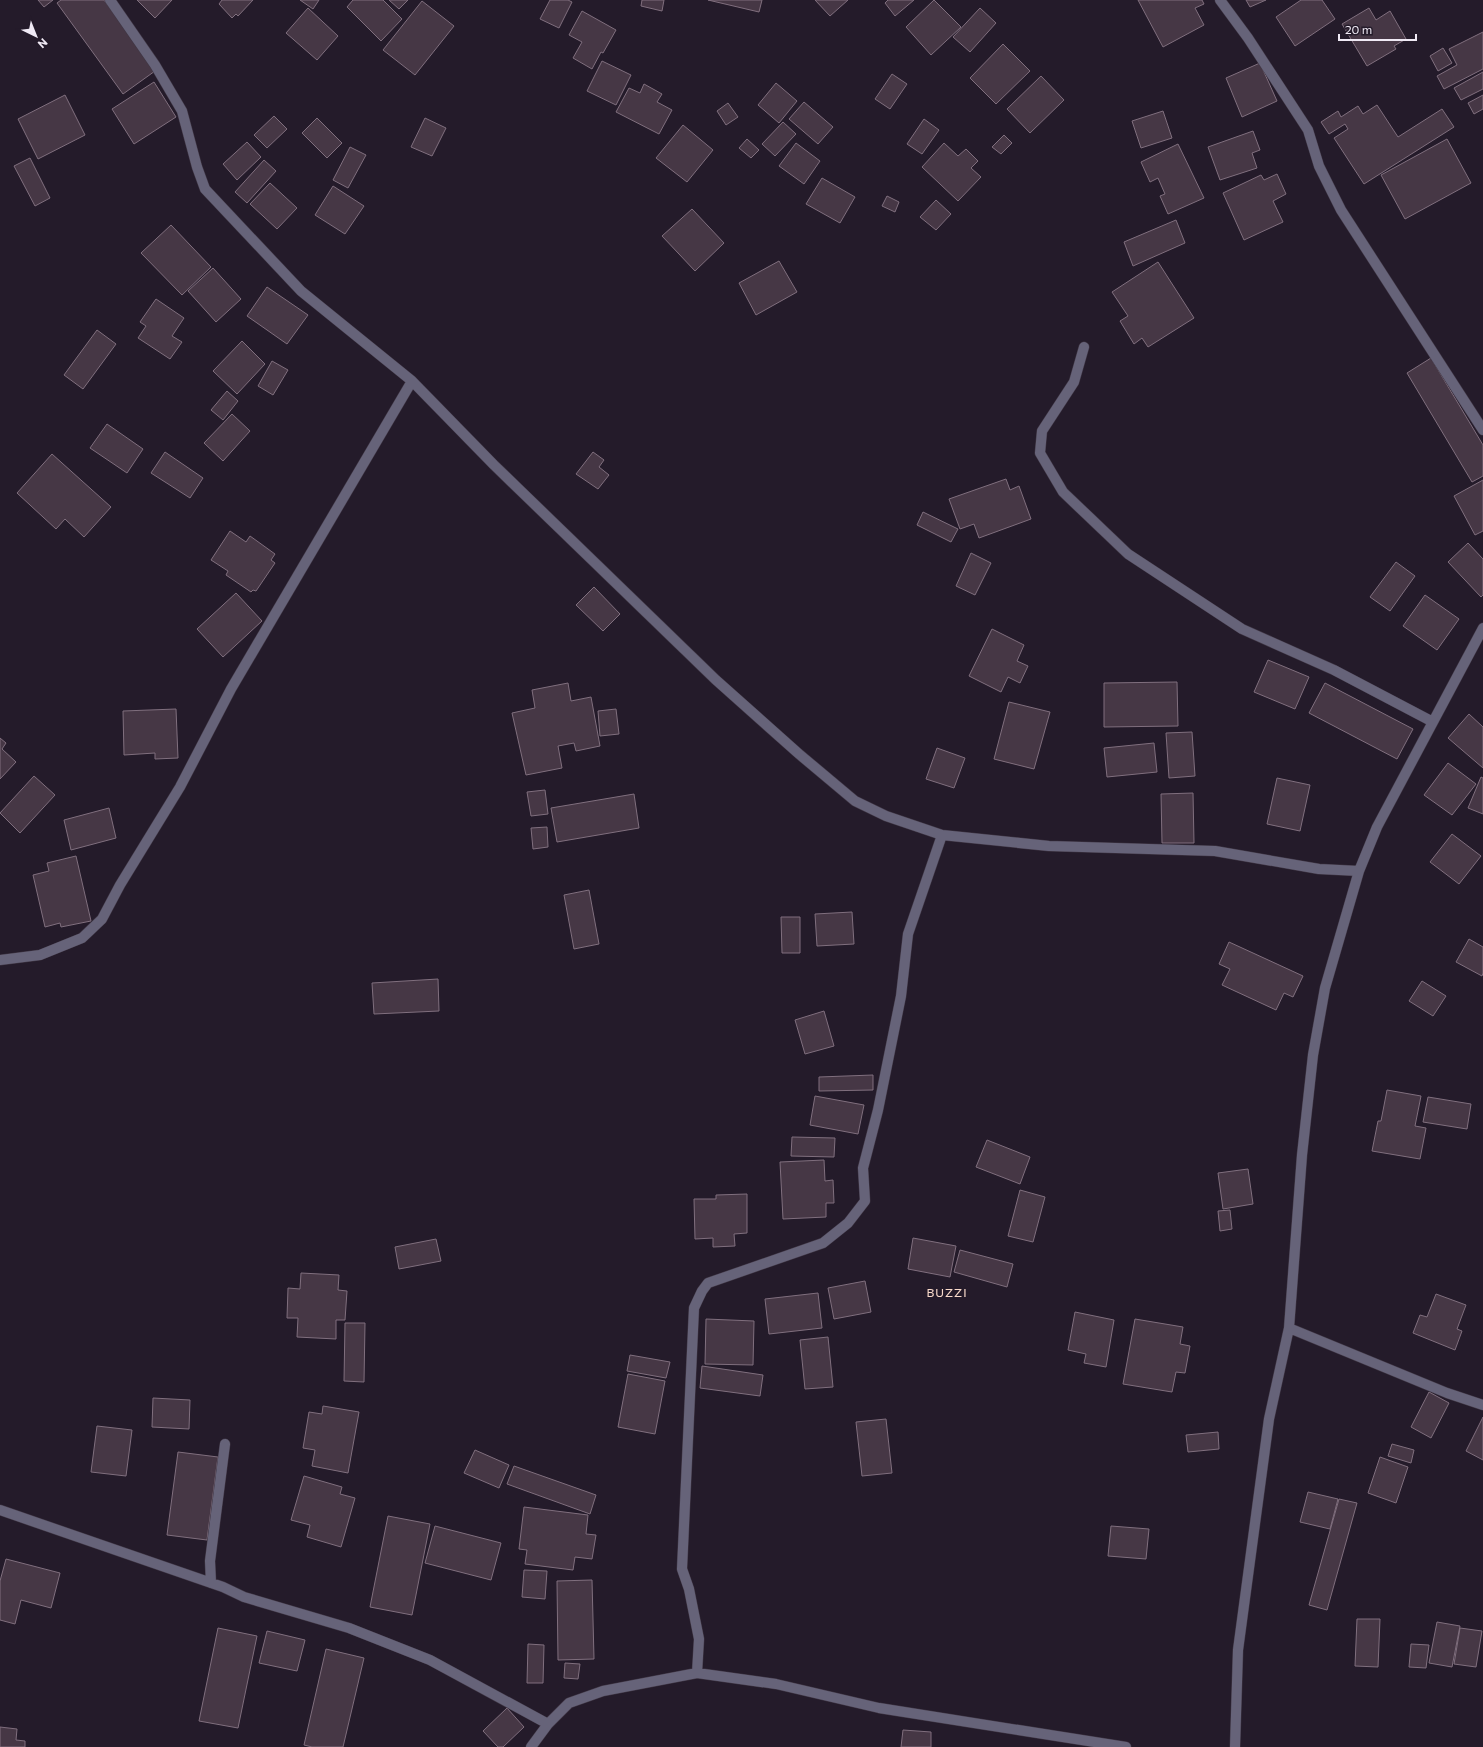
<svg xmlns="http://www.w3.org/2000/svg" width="1483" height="1747" font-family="Commissioner,sans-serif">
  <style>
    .building { fill: #463745; stroke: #806f7e }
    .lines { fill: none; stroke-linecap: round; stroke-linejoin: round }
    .minor-casing { stroke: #413846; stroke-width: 11 }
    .minor { stroke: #666379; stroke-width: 10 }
    .labels { text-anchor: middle; stroke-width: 3; stroke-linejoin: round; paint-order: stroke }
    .quarter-label { font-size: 12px; letter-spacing: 1px; fill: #fadbcb; stroke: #241b2a }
  </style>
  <rect width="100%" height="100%" fill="#241b2a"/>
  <!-- building -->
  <path class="building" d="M 38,0 L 53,0 L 44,7 Z
    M 61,0 L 104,0 L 155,71 L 123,94 L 57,3 Z
    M 137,0 L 172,0 L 155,18 Z
    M 222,0 L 253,0 L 238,16 L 236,14 L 232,18 L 219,4 Z
    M 300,0 L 319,0 L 313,9 Z
    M 353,0 L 383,0 L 402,19 L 381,41 L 347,7 Z
    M 389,0 L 408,0 L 399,9 Z
    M 550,0 L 568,0 L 572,2 L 559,28 L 540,19 Z
    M 642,0 L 664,0 L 662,11 L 641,6 Z
    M 708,0 L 762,0 L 759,12 Z
    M 815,0 L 848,0 L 830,16 Z
    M 888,0 L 914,0 L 895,16 L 885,3 Z
    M 934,0 L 961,27 L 931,55 L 906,27 Z
    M 1138,0 L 1202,0 L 1204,4 L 1195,8 L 1204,25 L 1163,47 Z
    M 1246,0 L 1266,0 L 1250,7 Z
    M 1301,0 L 1322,0 L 1335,19 L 1295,46 L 1276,17 Z
    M 422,1 L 454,26 L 415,75 L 383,50 Z
    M 308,8 L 338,36 L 317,60 L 286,33 Z
    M 980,8 L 996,23 L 970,52 L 953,37 Z
    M 1369,8 L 1376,20 L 1390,11 L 1406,39 L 1394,46 L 1396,49 L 1367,66 L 1342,24 Z
    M 582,11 L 616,30 L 603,53 L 601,52 L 592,69 L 573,58 L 582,42 L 569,35 Z
    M 1483,32 L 1483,69 L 1444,89 L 1437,76 L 1457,65 L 1449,49 Z
    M 1003,44 L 1030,71 L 996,104 L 970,78 Z
    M 1443,48 L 1452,63 L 1438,71 L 1430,56 Z
    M 602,61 L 631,75 L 616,105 L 587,91 Z
    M 1260,63 L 1277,101 L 1242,117 L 1226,78 Z
    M 1483,72 L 1483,89 L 1461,100 L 1454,88 Z
    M 892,74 L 907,84 L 890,109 L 875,99 Z
    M 1041,76 L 1064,100 L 1030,133 L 1007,109 Z
    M 154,82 L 176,117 L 134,144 L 112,109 Z
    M 776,83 L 797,101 L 779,123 L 758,105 Z
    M 644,84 L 662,94 L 657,102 L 672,110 L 659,134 L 616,112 L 629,88 L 640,93 Z
    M 65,95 L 85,135 L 38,159 L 18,119 Z
    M 1483,95 L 1483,109 L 1474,114 L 1468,103 Z
    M 804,102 L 833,127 L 818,144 L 789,119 Z
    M 728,103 L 738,117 L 726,125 L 717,111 Z
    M 1377,105 L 1398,137 L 1442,109 L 1454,127 L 1364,184 L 1334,138 L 1348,129 L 1345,124 L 1329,134 L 1321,122 L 1338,111 L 1341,117 L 1358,106 L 1363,114 Z
    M 1163,111 L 1172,138 L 1141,148 L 1132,121 Z
    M 274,116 L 287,129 L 267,148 L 254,135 Z
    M 317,118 L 342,143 L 327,158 L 302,133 Z
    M 425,118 L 446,128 L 432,156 L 411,147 Z
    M 924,119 L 939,130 L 922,154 L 907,144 Z
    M 783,122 L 796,134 L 775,156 L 762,144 Z
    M 683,125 L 713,150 L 687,182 L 656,158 Z
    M 1253,131 L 1260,150 L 1252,153 L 1257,168 L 1220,180 L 1208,147 Z
    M 1004,135 L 1012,143 L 1001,154 L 992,147 Z
    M 747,139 L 759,150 L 751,158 L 739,148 Z
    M 1447,139 L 1471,183 L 1405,219 L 1381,175 Z
    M 247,142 L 261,157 L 237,180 L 223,164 Z
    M 796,143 L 820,161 L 804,184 L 779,166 Z
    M 944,143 L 958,156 L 966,149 L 978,161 L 971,168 L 981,177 L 958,201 L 922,167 Z
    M 1178,144 L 1204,198 L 1168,214 L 1160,196 L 1165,194 L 1158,178 L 1150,182 L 1141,162 Z
    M 350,147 L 366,155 L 348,188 L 333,180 Z
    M 30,158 L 50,198 L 35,206 L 14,166 Z
    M 264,160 L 276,171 L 247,203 L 235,192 Z
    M 1277,174 L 1286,194 L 1273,201 L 1283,222 L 1244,240 L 1223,193 L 1261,175 L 1264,180 Z
    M 822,178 L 855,197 L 840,223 L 806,204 Z
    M 270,183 L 297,208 L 277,229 L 250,204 Z
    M 333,186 L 364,206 L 345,234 L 315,215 Z
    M 887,196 L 899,202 L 895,212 L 882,206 Z
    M 936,200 L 951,214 L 936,230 L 920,217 Z
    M 692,209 L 724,243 L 695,271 L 662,236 Z
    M 1176,220 L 1185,243 L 1133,266 L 1124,242 Z
    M 171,225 L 211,267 L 182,295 L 141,253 Z
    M 779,261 L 797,292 L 756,315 L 739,283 Z
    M 1158,262 L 1194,318 L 1148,347 L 1142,338 L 1134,344 L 1120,321 L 1128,316 L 1112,292 Z
    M 213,268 L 241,299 L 216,322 L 188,291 Z
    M 267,287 L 308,315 L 287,344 L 247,316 Z
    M 156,299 L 184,318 L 172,336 L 182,342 L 170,359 L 138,338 L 146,326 L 140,322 Z
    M 97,330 L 116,344 L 83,389 L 64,375 Z
    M 242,341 L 265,364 L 237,394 L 213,371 Z
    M 1431,358 L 1483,445 L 1483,476 L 1472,482 L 1407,373 Z
    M 272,361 L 288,370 L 273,395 L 258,386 Z
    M 227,391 L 238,401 L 223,420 L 211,410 Z
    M 232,414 L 250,431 L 223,461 L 204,443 Z
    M 107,424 L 143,449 L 127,473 L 90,448 Z
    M 165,452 L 203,478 L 190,498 L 151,473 Z
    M 593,452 L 604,460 L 599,467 L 609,475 L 598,489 L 576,474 Z
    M 52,454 L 111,507 L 84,537 L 65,519 L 56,529 L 17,493 Z
    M 1006,479 L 1010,490 L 1019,486 L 1031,519 L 979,538 L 974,524 L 960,529 L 949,499 Z
    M 1483,480 L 1483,531 L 1475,535 L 1454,496 Z
    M 923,512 L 958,529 L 951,542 L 917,525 Z
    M 230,531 L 246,542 L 250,536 L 275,554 L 271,560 L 275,563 L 256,591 L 253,590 L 251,592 L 226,575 L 228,571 L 211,560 Z
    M 1468,543 L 1483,559 L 1483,595 L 1481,597 L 1448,562 Z
    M 971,553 L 991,563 L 975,595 L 956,586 Z
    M 1396,562 L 1415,576 L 1390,611 L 1370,597 Z
    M 594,587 L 620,614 L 603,631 L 576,605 Z
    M 236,593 L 262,621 L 223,657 L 197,629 Z
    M 1425,595 L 1459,619 L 1437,650 L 1403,626 Z
    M 992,629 L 1024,645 L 1017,661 L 1028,666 L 1020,683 L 1008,677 L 1001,692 L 969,676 Z
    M 1268,660 L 1309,677 L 1295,709 L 1254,692 Z
    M 1177,682 L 1178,726 L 1104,727 L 1104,683 Z
    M 568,683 L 571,701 L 591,697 L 600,746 L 576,751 L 574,743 L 558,746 L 562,768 L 526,775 L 512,713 L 535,708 L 532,690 Z
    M 1325,683 L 1413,729 L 1397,759 L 1309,713 Z
    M 1009,702 L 1050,712 L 1034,769 L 994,759 Z
    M 176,709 L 178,758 L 155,759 L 155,753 L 124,755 L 123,711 Z
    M 616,709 L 619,734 L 600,736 L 598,711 Z
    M 1469,714 L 1483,727 L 1483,768 L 1448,738 Z
    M 1192,732 L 1195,776 L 1169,778 L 1166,733 Z
    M 0,738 L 6,743 L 2,749 L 16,762 L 0,779 Z
    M 1154,743 L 1157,772 L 1107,777 L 1104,748 Z
    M 937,748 L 965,758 L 954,788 L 926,779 Z
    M 1448,763 L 1476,784 L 1452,815 L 1424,795 Z
    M 34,776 L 55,795 L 20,833 L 0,813 Z
    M 1481,777 L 1483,778 L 1483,814 L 1468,808 Z
    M 1277,778 L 1310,785 L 1300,831 L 1267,824 Z
    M 545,790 L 548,814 L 531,816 L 527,792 Z
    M 1193,793 L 1194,843 L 1162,843 L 1161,794 Z
    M 634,794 L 639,828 L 557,842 L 551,808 Z
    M 109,808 L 116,838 L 71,850 L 64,820 Z
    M 547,827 L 548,847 L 533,849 L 531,828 Z
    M 1452,834 L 1481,856 L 1459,884 L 1430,862 Z
    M 76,856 L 91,921 L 61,927 L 60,923 L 45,927 L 33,875 L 49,871 L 47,863 Z
    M 589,890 L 599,944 L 574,949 L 564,895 Z
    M 852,912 L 854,944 L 817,946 L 815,914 Z
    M 781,917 L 800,917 L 800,953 L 782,953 Z
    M 1469,939 L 1483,947 L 1483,973 L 1482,976 L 1456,962 Z
    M 1229,942 L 1303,976 L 1293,997 L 1284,993 L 1276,1010 L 1222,985 L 1230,969 L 1219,964 Z
    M 438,979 L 439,1011 L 374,1014 L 372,983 Z
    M 1422,981 L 1446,996 L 1433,1016 L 1409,1001 Z
    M 824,1011 L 834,1046 L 805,1054 L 795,1020 Z
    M 873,1075 L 873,1090 L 819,1091 L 819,1077 Z
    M 1387,1090 L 1421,1096 L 1415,1126 L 1426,1128 L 1420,1159 L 1372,1151 L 1378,1121 L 1381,1121 Z
    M 815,1096 L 864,1105 L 858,1134 L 810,1125 Z
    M 1428,1097 L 1471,1104 L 1467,1129 L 1423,1122 Z
    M 792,1137 L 835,1138 L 834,1157 L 791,1156 Z
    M 987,1140 L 1030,1157 L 1020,1184 L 976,1167 Z
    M 824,1160 L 825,1181 L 833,1180 L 834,1203 L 826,1203 L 826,1217 L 783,1219 L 780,1162 Z
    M 1248,1169 L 1253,1204 L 1223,1209 L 1218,1173 Z
    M 1020,1190 L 1045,1197 L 1033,1242 L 1008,1236 Z
    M 747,1194 L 747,1233 L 734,1234 L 735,1246 L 713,1247 L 713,1238 L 695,1239 L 694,1199 L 716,1199 L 716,1195 Z
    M 1230,1210 L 1232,1229 L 1220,1231 L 1218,1211 Z
    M 913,1238 L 956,1246 L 950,1277 L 908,1269 Z
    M 436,1239 L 441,1261 L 399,1269 L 395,1247 Z
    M 960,1250 L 1013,1264 L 1007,1287 L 954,1272 Z
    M 301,1273 L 339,1275 L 338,1290 L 347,1291 L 345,1320 L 336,1320 L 336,1339 L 297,1337 L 298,1318 L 287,1318 L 288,1288 L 300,1289 Z
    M 865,1281 L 871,1312 L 834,1319 L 828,1288 Z
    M 818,1293 L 822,1328 L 769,1334 L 765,1299 Z
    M 1436,1294 L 1466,1305 L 1457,1329 L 1462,1331 L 1455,1350 L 1413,1333 L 1420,1315 L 1427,1317 Z
    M 1075,1312 L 1114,1320 L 1106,1367 L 1084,1363 L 1086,1354 L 1068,1350 Z
    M 706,1319 L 754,1321 L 753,1365 L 705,1364 Z
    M 1135,1319 L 1183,1327 L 1180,1344 L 1190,1346 L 1185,1373 L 1176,1372 L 1172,1392 L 1123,1384 Z
    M 345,1323 L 365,1323 L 364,1382 L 344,1381 Z
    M 828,1337 L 833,1387 L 805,1389 L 800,1340 Z
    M 630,1355 L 670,1362 L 666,1378 L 627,1371 Z
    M 702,1366 L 763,1375 L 760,1396 L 700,1388 Z
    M 628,1374 L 665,1381 L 655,1434 L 618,1427 Z
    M 1429,1392 L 1449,1403 L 1431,1438 L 1411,1427 Z
    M 153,1398 L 190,1400 L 189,1429 L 152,1427 Z
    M 323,1406 L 359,1412 L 348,1473 L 312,1466 L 315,1450 L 303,1448 L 309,1412 L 322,1414 Z
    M 1483,1417 L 1483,1460 L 1466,1451 Z
    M 886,1419 L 892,1473 L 862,1476 L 856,1422 Z
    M 97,1426 L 132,1430 L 126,1476 L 91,1472 Z
    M 1218,1432 L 1219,1449 L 1188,1452 L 1186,1435 Z
    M 1392,1444 L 1414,1450 L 1411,1463 L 1388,1456 Z
    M 475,1450 L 509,1465 L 499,1488 L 464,1473 Z
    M 178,1452 L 218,1457 L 207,1540 L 167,1535 Z
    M 1380,1457 L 1408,1467 L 1396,1503 L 1368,1493 Z
    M 514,1466 L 596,1495 L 590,1514 L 507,1484 Z
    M 304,1476 L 342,1487 L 340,1494 L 355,1498 L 341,1547 L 307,1537 L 310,1525 L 291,1520 Z
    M 1308,1492 L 1338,1499 L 1330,1529 L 1300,1522 Z
    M 1339,1499 L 1357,1503 L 1327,1610 L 1309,1605 Z
    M 524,1507 L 588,1515 L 586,1534 L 596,1535 L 592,1559 L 575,1557 L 573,1570 L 525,1564 L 527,1550 L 519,1549 Z
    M 388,1516 L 430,1524 L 412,1615 L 370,1607 Z
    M 435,1526 L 501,1543 L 491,1580 L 425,1563 Z
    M 1111,1526 L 1149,1529 L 1146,1559 L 1108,1556 Z
    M 6,1559 L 60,1573 L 51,1608 L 21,1600 L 15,1624 L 0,1620 L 0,1581 Z
    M 524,1570 L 547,1571 L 545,1599 L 522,1597 Z
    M 592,1580 L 594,1659 L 558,1660 L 557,1581 Z
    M 1357,1619 L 1380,1619 L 1378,1667 L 1355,1666 Z
    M 1437,1622 L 1460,1626 L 1452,1667 L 1429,1663 Z
    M 218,1628 L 257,1636 L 238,1728 L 199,1721 Z
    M 1460,1628 L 1482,1631 L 1476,1667 L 1454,1664 Z
    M 267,1631 L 305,1640 L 297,1671 L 259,1663 Z
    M 528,1644 L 544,1645 L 543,1683 L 527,1683 Z
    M 1411,1644 L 1429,1645 L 1426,1668 L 1409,1667 Z
    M 326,1649 L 364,1658 L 343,1747 L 312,1747 L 304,1745 Z
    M 565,1663 L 580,1664 L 578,1679 L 564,1678 Z
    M 507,1708 L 524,1727 L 503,1747 L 498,1747 L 483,1731 Z
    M 0,1727 L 17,1729 L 16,1740 L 25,1741 L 25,1747 L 0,1747 Z
    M 903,1730 L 931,1732 L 931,1747 L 901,1747 Z"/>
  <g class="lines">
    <defs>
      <path id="minor" d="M 110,0 L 155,65 L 182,111 L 197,167 L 205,189 L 301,291 L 412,381 L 494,465 L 716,680 L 799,754 L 855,801 L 886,816 L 942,835 L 1049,846 L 1215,851 L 1319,869 L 1359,871
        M 1220,0 L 1248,38 L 1308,130 L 1319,166 L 1341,210 L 1483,430
        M 1084,347 L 1074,382 L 1042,431 L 1040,453 L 1063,492 L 1128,554 L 1242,629 L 1334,670 L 1433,722
        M 0,960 L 40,955 L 82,938 L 102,919 L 120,885 L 180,787 L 231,689 L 412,381
        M 1289,1328 L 1447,1393 L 1483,1405
        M 0,1510 L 223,1587 L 244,1597 L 349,1628 L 430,1660 L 548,1724
        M 211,1583 L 210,1561 L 225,1444
        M 697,1673 L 776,1684 L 879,1708 L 1126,1747
        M 531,1747 L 548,1724 L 569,1703 L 603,1691 L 697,1673 L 699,1639 L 689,1589 L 682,1569 L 694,1308 L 702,1291 L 708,1283 L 823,1243 L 848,1223 L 865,1201 L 863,1168 L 878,1110 L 901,996 L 908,934 L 942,835
        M 1235,1747 L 1238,1650 L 1269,1419 L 1289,1328 L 1302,1155 L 1313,1055 L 1325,988 L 1359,871 L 1377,827 L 1483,628"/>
    </defs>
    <!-- minor casing -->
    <use href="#minor" class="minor-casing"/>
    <!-- minor -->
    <use href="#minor" class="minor"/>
  </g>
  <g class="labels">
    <!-- quarter labels -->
    <g class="quarter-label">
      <text x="947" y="1297">BUZZI</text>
    </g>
  </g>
  <!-- north arrow -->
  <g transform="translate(36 36) rotate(137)" stroke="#241b2a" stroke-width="3" paint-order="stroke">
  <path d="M0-3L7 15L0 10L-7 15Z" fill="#f0eaf5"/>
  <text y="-6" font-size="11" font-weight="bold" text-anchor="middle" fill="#f0eaf5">N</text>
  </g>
  <!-- scale -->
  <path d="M1339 34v6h77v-6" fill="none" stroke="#f0eaf5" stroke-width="2"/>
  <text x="1345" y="34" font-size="12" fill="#f0eaf5" stroke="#241b2a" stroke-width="3" paint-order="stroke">20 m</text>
</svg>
